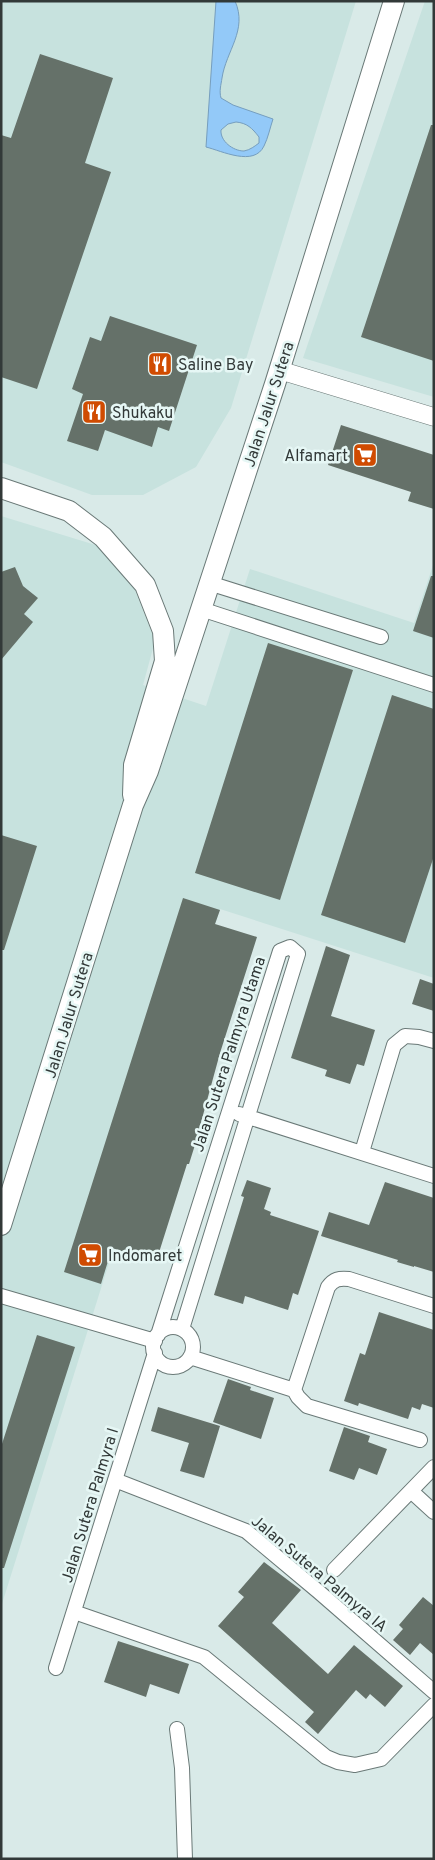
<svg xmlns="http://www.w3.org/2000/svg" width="435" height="1860" font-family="Overpass,sans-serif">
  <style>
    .built { fill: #c7e2de }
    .water { fill: #93c9f8; stroke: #769ebe; fill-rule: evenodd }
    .building { fill: #657169 }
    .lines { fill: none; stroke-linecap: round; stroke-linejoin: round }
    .minor-casing { stroke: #6a7977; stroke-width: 16 }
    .tertiary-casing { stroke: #6a7977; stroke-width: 19 }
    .secondary-casing { stroke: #6a7977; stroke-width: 22 }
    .minor { stroke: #fff; stroke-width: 14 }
    .tertiary { stroke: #fff; stroke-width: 18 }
    .secondary { stroke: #fff; stroke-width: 20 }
    .labels { text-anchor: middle; stroke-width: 5; stroke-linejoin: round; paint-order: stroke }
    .poi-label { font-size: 16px; fill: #323938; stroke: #e6f7f5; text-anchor: start }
    .street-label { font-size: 16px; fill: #323938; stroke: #e6f7f5 }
  </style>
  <rect width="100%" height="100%" fill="#d9eae8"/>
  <!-- built -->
  <path class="built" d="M 1,1 L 356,1 L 231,408 L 196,467 L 143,495 L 92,495 L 1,462 Z
    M 425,1 L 434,1 L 434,397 L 303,358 Z
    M 1,516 L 102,547 L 133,585 L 155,641 L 143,685 L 206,706 L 250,569 L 414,623 L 434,562 L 434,978 L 220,909 L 1,1607 Z"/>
  <!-- water -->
  <path class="water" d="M 216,1 L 235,1 C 248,30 226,51 222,78 C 221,85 219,91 221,98 L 233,105 L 273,119 C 270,128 268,138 264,146 C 254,167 222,151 206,147 ZM 236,122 C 247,123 252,128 259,137 L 259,143 C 255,146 250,150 244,151 C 233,151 220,141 221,130 L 228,124 Z"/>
  <!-- building -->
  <path class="building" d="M 40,54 L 113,78 L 85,163 L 111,172 L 37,389 L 1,377 L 1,135 L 11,138 Z
    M 431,125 L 434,125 L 434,361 L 361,337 Z
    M 110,316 L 197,345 L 169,431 L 158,427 L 152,447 L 105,430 L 98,451 L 67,441 L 83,394 L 72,389 L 90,337 L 101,341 Z
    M 341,425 L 434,455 L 434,509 L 408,501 L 411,492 L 328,465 Z
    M 15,567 L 23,586 L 38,598 L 24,614 L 33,622 L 1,660 L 1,572 Z
    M 431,576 L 434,576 L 434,638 L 413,631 Z
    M 268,643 L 353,670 L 280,900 L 195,873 Z
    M 392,695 L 434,709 L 434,856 L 405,943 L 321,915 Z
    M 1,835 L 37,846 L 4,950 L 1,950 Z
    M 183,898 L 220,910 L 215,924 L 257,937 L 220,1053 L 194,1148 L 189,1164 L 187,1164 L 156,1262 L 112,1248 L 101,1284 L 64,1272 Z
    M 326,946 L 350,955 L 331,1016 L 375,1030 L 364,1066 L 357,1064 L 350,1084 L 325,1076 L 327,1070 L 291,1058 Z
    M 420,979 L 434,984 L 434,1011 L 412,1004 Z
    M 247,1180 L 271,1188 L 264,1209 L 271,1212 L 270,1215 L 319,1231 L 298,1295 L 293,1293 L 288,1310 L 245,1296 L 243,1304 L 214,1295 L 244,1197 L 241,1196 Z
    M 385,1182 L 434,1198 L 434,1272 L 414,1266 L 414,1267 L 397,1262 L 398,1260 L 321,1236 L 329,1212 L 369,1225 Z
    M 379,1312 L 434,1330 L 434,1408 L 422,1404 L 420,1410 L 412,1407 L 408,1419 L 359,1403 L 358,1406 L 344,1401 L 360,1353 L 365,1355 Z
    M 37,1335 L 75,1347 L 4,1568 L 1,1568 L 1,1447 Z
    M 228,1379 L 251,1387 L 250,1390 L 274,1398 L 261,1439 L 213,1422 Z
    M 158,1407 L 220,1426 L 204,1478 L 180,1471 L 189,1443 L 151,1431 Z
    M 344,1427 L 370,1436 L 368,1442 L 387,1449 L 377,1475 L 359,1468 L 354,1480 L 329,1471 Z
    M 264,1562 L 301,1590 L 272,1623 L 328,1674 L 354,1645 L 403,1686 L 385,1707 L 370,1694 L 366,1699 L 356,1690 L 318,1734 L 305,1722 L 314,1712 L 218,1626 L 244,1597 L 238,1592 Z
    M 423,1597 L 434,1606 L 434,1655 L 420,1643 L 410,1655 L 393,1640 L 403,1629 L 399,1625 Z
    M 118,1641 L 189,1664 L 179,1694 L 150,1684 L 146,1697 L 104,1682 Z"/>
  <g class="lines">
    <defs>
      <path id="minor" d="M 209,583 L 381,637
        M 201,609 L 434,685
        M 239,1114 L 434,1176
        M 362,1152 L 394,1045 L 405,1036 L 419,1037 L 434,1041
        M 1,1296 L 155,1341
        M153 1347a20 20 0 1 1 40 0a20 20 0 1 1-40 0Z
        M 158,1335 L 280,951 L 290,947 L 298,954 L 182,1329
        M 190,1357 L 294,1390 L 298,1397 L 307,1406 L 420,1440
        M 294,1390 L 328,1287 C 334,1279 339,1278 349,1279 L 434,1306
        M 115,1480 L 246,1531 L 319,1592 L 434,1692
        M 411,1491 L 434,1512
        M 334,1570 L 434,1467
        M 74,1612 L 204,1657 L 326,1757 L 338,1762 L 355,1765 L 381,1759 L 434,1705
        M 56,1668 L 155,1353
        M 177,1729 L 182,1768 L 185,1859"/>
      <path id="tertiary" d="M 279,370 L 434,417"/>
      <path id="secondary" d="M 1,488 L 69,511 L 103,537 L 145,585 L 163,631 L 165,661 L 134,765 L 133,795
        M 1,1225 L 133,805 L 148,771 L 275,384 L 394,1"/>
    </defs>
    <!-- minor casing -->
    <use href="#minor" class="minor-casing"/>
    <!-- tertiary casing -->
    <use href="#tertiary" class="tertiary-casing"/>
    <!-- secondary casing -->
    <use href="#secondary" class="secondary-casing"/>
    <!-- minor -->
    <use href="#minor" class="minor"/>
    <!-- tertiary -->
    <use href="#tertiary" class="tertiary"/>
    <!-- secondary -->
    <use href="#secondary" class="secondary"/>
  </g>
  <!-- icons -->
  <defs>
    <symbol id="restaurant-square" viewBox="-11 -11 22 22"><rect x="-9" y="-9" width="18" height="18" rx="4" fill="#d04b01" stroke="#e6f7f5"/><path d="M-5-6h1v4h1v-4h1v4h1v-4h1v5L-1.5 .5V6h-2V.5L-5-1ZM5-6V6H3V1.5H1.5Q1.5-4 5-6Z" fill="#fff"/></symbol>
    <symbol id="supermarket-square" viewBox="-11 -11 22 22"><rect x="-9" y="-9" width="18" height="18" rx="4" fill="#d04b01" stroke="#e6f7f5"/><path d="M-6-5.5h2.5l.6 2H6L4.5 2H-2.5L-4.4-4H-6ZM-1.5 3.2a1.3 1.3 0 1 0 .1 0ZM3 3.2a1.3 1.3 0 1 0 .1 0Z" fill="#fff"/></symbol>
  </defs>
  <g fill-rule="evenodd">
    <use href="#restaurant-square" x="146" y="350" width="28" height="28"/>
    <use href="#restaurant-square" x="80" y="398" width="28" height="28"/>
    <use href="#supermarket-square" x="351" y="441" width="28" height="28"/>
    <use href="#supermarket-square" x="76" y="1241" width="28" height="28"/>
  </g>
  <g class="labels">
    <!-- poi labels -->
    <g class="poi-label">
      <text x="178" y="370">Saline Bay</text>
      <text x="112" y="418">Shukaku</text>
      <text x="348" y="461" text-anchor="end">Alfamart</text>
      <text x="108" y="1261">Indomaret</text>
    </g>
    <!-- street labels -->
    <g class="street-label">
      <text transform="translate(268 404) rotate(-72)" y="6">Jalan Jalur Sutera</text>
      <text transform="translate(68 1015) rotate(-73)" y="6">Jalan Jalur Sutera</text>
      <text transform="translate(228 1054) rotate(-72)" y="6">Jalan Sutera Palmyra Utama</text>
      <text transform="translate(89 1505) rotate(-73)" y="6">Jalan Sutera Palmyra I</text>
      <text transform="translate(320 1573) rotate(40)" y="6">Jalan Sutera Palmyra IA</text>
    </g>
  </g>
  <!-- border -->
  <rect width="435" height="1860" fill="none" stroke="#323938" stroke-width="5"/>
</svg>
